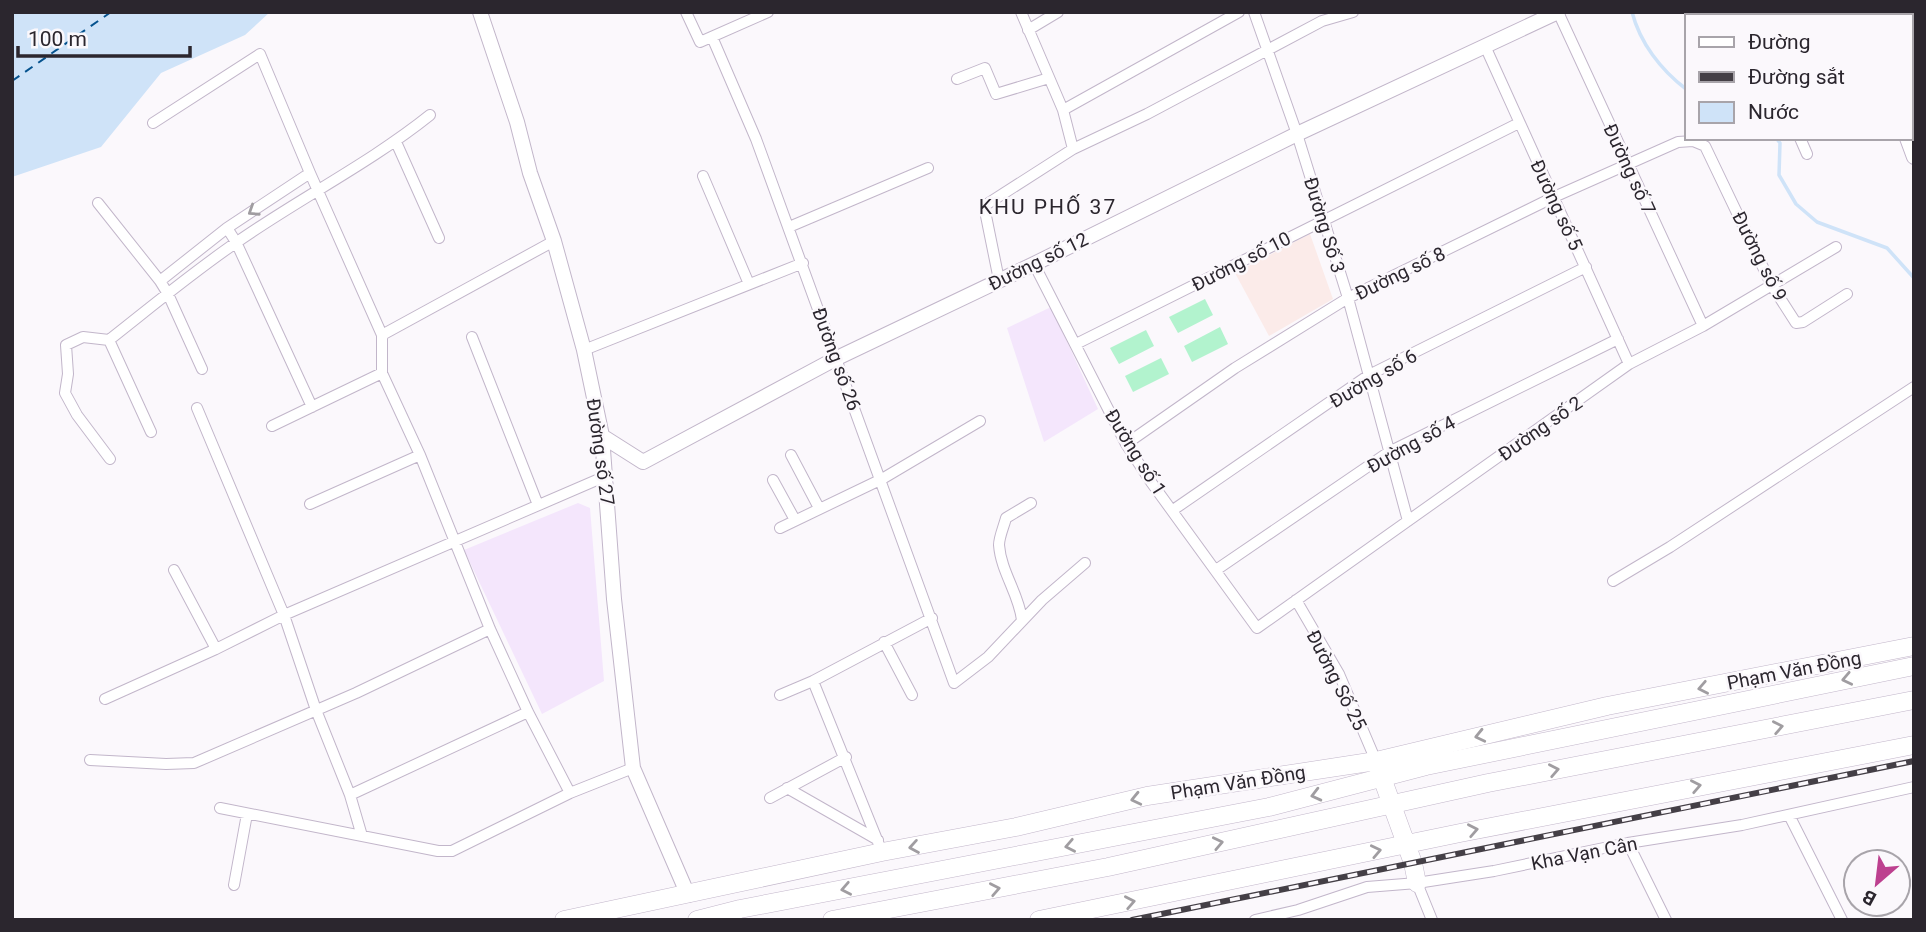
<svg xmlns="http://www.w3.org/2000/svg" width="1926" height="932" font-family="Roboto,sans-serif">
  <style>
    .commercial { fill: #fbebe9 }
    .built { fill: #f4e6fc }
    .green { fill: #b2f3ce }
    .water { fill: #cfe3f8 }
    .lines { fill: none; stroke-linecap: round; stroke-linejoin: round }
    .stream { stroke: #cfe3f8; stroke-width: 3.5 }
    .ferry { stroke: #05528e; stroke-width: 2; stroke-dasharray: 9 7; stroke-linecap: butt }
    .minor-casing { stroke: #c2b6ca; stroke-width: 12 }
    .tertiary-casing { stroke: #c2b6ca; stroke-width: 16 }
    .primary-casing { stroke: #c2b6ca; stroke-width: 19 }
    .trunk-casing { stroke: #c2b6ca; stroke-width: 19 }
    .minor { stroke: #fff; stroke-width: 10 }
    .tertiary { stroke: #fff; stroke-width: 14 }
    .primary { stroke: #fff; stroke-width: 18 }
    .trunk { stroke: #fff; stroke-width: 18 }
    .rail-casing { stroke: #443f46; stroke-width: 6 }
    .rail { stroke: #fbf8fc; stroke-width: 3.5; stroke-dasharray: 10; stroke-linecap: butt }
    .oneway { stroke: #a09da1 }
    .labels { text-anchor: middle; stroke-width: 5; stroke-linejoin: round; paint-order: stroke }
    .street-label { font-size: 19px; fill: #2b262e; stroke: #fbf8fc }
    .neighbourhood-label { font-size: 21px; letter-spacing: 2px; fill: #2b262e; stroke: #fbf8fc }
  </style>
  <rect width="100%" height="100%" fill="#fbf8fc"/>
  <!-- commercial -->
  <path class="commercial" d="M 1310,234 L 1333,299 L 1269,336 L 1235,273 Z"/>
  <!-- built -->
  <path class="built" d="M 1051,307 L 1098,409 L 1044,442 L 1007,328 Z
    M 578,503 L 590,508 L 604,681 L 542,714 L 464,550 Z"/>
  <!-- green -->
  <path class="green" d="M 1205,299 L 1213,315 L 1178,333 L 1169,317 Z
    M 1220,327 L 1228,344 L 1192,362 L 1184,346 Z
    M 1146,330 L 1154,346 L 1119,364 L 1110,348 Z
    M 1161,358 L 1169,374 L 1133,392 L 1125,376 Z"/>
  <!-- water -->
  <path class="water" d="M 12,12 L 270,12 L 245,35 L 161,73 L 101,147 L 12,177 Z"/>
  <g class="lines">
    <!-- stream -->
    <path class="stream" d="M 1632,12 C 1640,43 1661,70 1686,89
      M 1776,138 L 1780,143 L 1779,175 L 1796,204 L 1817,222 L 1887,248 L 1914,278"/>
    <!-- ferry -->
    <path class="ferry" d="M 12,81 L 111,12"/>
    <defs>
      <path id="minor" d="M 686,12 L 700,42 L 768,12
        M 1021,12 L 1063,110 L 1073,149
        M 1254,12 L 1297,134 L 1348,298 L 1408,521
        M 1558,12 L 1703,326
        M 1723,12 L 1724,16
        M 1768,12 L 1769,16
        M 1028,30 L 1058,12
        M 712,37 L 756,139 L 954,683 L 988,657 L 1042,600 L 1085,563
        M 1485,46 L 1629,364
        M 1910,69 L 1914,68
        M 957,79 L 985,68 L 996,94 L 1049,78
        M 1063,110 L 1239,12
        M 153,123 L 260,54 L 310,173 L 382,335 L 382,373 L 420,455 L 490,629 L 528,712 L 570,793
        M 1800,138 L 1807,154
        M 396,142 L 439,238
        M 703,176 L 749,284
        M 98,203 L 160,281 L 168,294 L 202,369
        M 789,227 L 928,168
        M 227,228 L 236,242 L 312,407
        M 1034,264 L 1126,444 L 1151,482 L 1257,628 L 1629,364 L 1703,326 L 1836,247
        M 999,280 L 984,206 L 1073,149 L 1147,114 L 1322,21 L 1353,12
        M 160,281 L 227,228 L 310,173
        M 382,335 L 554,241
        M 472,337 L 538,505
        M 109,340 L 151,432
        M 1076,344 L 1519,123
        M 584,350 L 803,263
        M 197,408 L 284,615 L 316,710 L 350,795 L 362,836
        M 272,426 L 382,373
        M 1126,444 L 1235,368 L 1348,298 L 1554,197 L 1678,142 L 1693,141 L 1705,146 L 1771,284 L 1796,323 L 1803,322 L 1847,294
        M 791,455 L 819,508
        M 110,459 L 77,415 L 65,393 L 68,374 L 66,345 L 83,337 L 109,340 C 151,307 193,272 237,242 C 300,198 370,163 430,115
        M 773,480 L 795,520
        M 310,504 L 420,455
        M 1173,510 L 1369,375 L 1586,267
        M 780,528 L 882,479 L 980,421
        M 174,570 L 216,649
        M 1216,570 L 1389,452 L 1618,339
        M 1613,581 L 1670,547 L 1914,387
        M 1296,600 L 1339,674 L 1376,761
        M 1022,620 C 1019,594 1001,572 999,545 C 999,537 1004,526 1006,518 L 1031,503
        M 884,642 L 912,695
        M 813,681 L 882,852
        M 780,695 L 813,681 L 932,618
        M 105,699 L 216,649 L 284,615 L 606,476
        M 90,760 L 166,764 L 194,763 L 356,693 L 490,629
        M 787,788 L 878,840
        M 350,795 L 528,712
        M 770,798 L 846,757
        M 220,808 L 438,851 L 452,851 L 570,793 L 633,768
        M 1789,815 L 1842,920
        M 1628,843 L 1666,920
        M 1417,883 L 1432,920
        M 234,885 L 247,814
        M 1255,920 L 1298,910 L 1367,887 L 1417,883 L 1494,871 L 1628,843 L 1742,825 L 1914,787"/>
      <path id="tertiary" d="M 480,12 L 517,122 L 530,173 L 554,241 L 584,350 L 602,436 L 614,599 L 633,768 L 688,895
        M 1863,12 L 1864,16
        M 1907,138 L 1914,157
        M 602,436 L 643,462 L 835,359 L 1034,264 L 1297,134 L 1558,12"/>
      <path id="primary" d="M 1377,764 L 1413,863 L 1417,883
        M 564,920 L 882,852 L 1016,827 L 1147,796 L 1376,761 L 1607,706 L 1914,646
        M 1039,920 L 1460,833 L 1914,745"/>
      <path id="trunk" d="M 697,920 L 740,909 L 1269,807 L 1426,766 L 1914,666
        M 832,920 L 1108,867 L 1488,783 L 1914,700"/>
    </defs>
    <!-- minor casing -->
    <use href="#minor" class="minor-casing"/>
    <!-- tertiary casing -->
    <use href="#tertiary" class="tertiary-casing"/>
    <!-- primary casing -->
    <use href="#primary" class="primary-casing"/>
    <!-- trunk casing -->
    <use href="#trunk" class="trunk-casing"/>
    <!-- minor -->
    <use href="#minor" class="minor"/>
    <!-- tertiary -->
    <use href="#tertiary" class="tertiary"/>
    <!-- primary -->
    <use href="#primary" class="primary"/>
    <!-- trunk -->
    <use href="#trunk" class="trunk"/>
    <defs>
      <path id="rail" d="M 1132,920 L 1914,761"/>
    </defs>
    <!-- rail casing -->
    <use href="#rail" class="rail-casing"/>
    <!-- rail -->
    <use href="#rail" class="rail"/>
  </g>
  <!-- one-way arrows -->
  <defs><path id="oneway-chevron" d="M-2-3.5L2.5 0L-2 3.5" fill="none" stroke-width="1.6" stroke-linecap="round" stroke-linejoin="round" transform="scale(1.75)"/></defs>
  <g class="oneway">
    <use href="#oneway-chevron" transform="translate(253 211) rotate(147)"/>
    <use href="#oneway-chevron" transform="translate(1847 679) rotate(168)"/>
    <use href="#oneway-chevron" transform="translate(1703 688) rotate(169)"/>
    <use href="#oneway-chevron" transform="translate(1778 727) rotate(-11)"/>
    <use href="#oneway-chevron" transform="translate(1480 736) rotate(167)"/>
    <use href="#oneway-chevron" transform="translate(1554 770) rotate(-11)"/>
    <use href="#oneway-chevron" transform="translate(1696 786) rotate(-11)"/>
    <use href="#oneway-chevron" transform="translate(1316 795) rotate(166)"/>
    <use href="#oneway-chevron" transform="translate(1136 799) rotate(167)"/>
    <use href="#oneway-chevron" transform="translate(1473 830) rotate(-11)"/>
    <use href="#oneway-chevron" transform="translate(1218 843) rotate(-12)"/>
    <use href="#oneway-chevron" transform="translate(1070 846) rotate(169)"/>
    <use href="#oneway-chevron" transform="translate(914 847) rotate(170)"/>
    <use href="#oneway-chevron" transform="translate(1376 851) rotate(-12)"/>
    <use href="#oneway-chevron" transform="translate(846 889) rotate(169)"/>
    <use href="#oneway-chevron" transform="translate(995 889) rotate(-11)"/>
    <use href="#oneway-chevron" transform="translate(1130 902) rotate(-11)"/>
  </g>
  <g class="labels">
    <!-- street labels -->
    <g class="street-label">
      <text transform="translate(1630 169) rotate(65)" y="7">Đường số 7</text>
      <text transform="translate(1557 205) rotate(65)" y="7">Đường số 5</text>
      <text transform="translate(1325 225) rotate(73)" y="7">Đường Số 3</text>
      <text transform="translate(1760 256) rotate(63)" y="7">Đường số 9</text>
      <text transform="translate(1038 261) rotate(-26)" y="7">Đường số 12</text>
      <text transform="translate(1241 261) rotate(-27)" y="7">Đường số 10</text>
      <text transform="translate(1400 273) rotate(-26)" y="7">Đường số 8</text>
      <text transform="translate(837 359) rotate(70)" y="7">Đường số 26</text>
      <text transform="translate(1373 378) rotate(-30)" y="7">Đường số 6</text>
      <text transform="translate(1540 428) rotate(-35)" y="7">Đường số 2</text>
      <text transform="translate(1411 444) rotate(-29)" y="7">Đường số 4</text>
      <text transform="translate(601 452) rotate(82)" y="7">Đường số 27</text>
      <text transform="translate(1136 452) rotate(58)" y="7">Đường số 1</text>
      <text transform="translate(1794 670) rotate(-11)" y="7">Phạm Văn Đồng</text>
      <text transform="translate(1337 680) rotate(63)" y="7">Đường Số 25</text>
      <text transform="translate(1238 782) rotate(-9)" y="7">Phạm Văn Đồng</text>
      <text transform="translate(1584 853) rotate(-11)" y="7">Kha Vạn Cân</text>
    </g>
    <!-- neighbourhood labels -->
    <g class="neighbourhood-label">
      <text x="1048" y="214">KHU PHỐ 37</text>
    </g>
  </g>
  <!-- border -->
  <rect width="1926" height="932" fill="none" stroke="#2b262e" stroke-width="28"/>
  <!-- legend -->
  <rect x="1685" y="14" width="228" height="126" fill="#fbf8fc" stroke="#a8a4aa" stroke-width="2"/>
  <rect x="1699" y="37" width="35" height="10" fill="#ffffff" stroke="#a8a4aa" stroke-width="2"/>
  <text x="1748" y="49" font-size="21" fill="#2b262e">Đường</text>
  <rect x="1699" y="72" width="35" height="10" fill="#443f46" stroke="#a8a4aa" stroke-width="2"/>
  <text x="1748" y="84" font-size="21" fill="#2b262e">Đường sắt</text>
  <rect x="1699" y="102" width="35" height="21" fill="#cfe3f8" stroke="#a8a4aa" stroke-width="2"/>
  <text x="1748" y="119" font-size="21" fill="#2b262e">Nước</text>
  <!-- north arrow -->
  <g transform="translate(1877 883) rotate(208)"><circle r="33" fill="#fbf8fc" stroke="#a8a4aa" stroke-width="2"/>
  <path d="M0-5L12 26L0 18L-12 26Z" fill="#bd408f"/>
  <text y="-10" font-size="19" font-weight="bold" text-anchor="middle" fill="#2b262e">B</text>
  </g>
  <!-- scale -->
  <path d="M18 46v10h172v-10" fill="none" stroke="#2b262e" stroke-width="3.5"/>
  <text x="28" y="46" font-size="21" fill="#2b262e" stroke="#fbf8fc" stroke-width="5" paint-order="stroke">100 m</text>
</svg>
